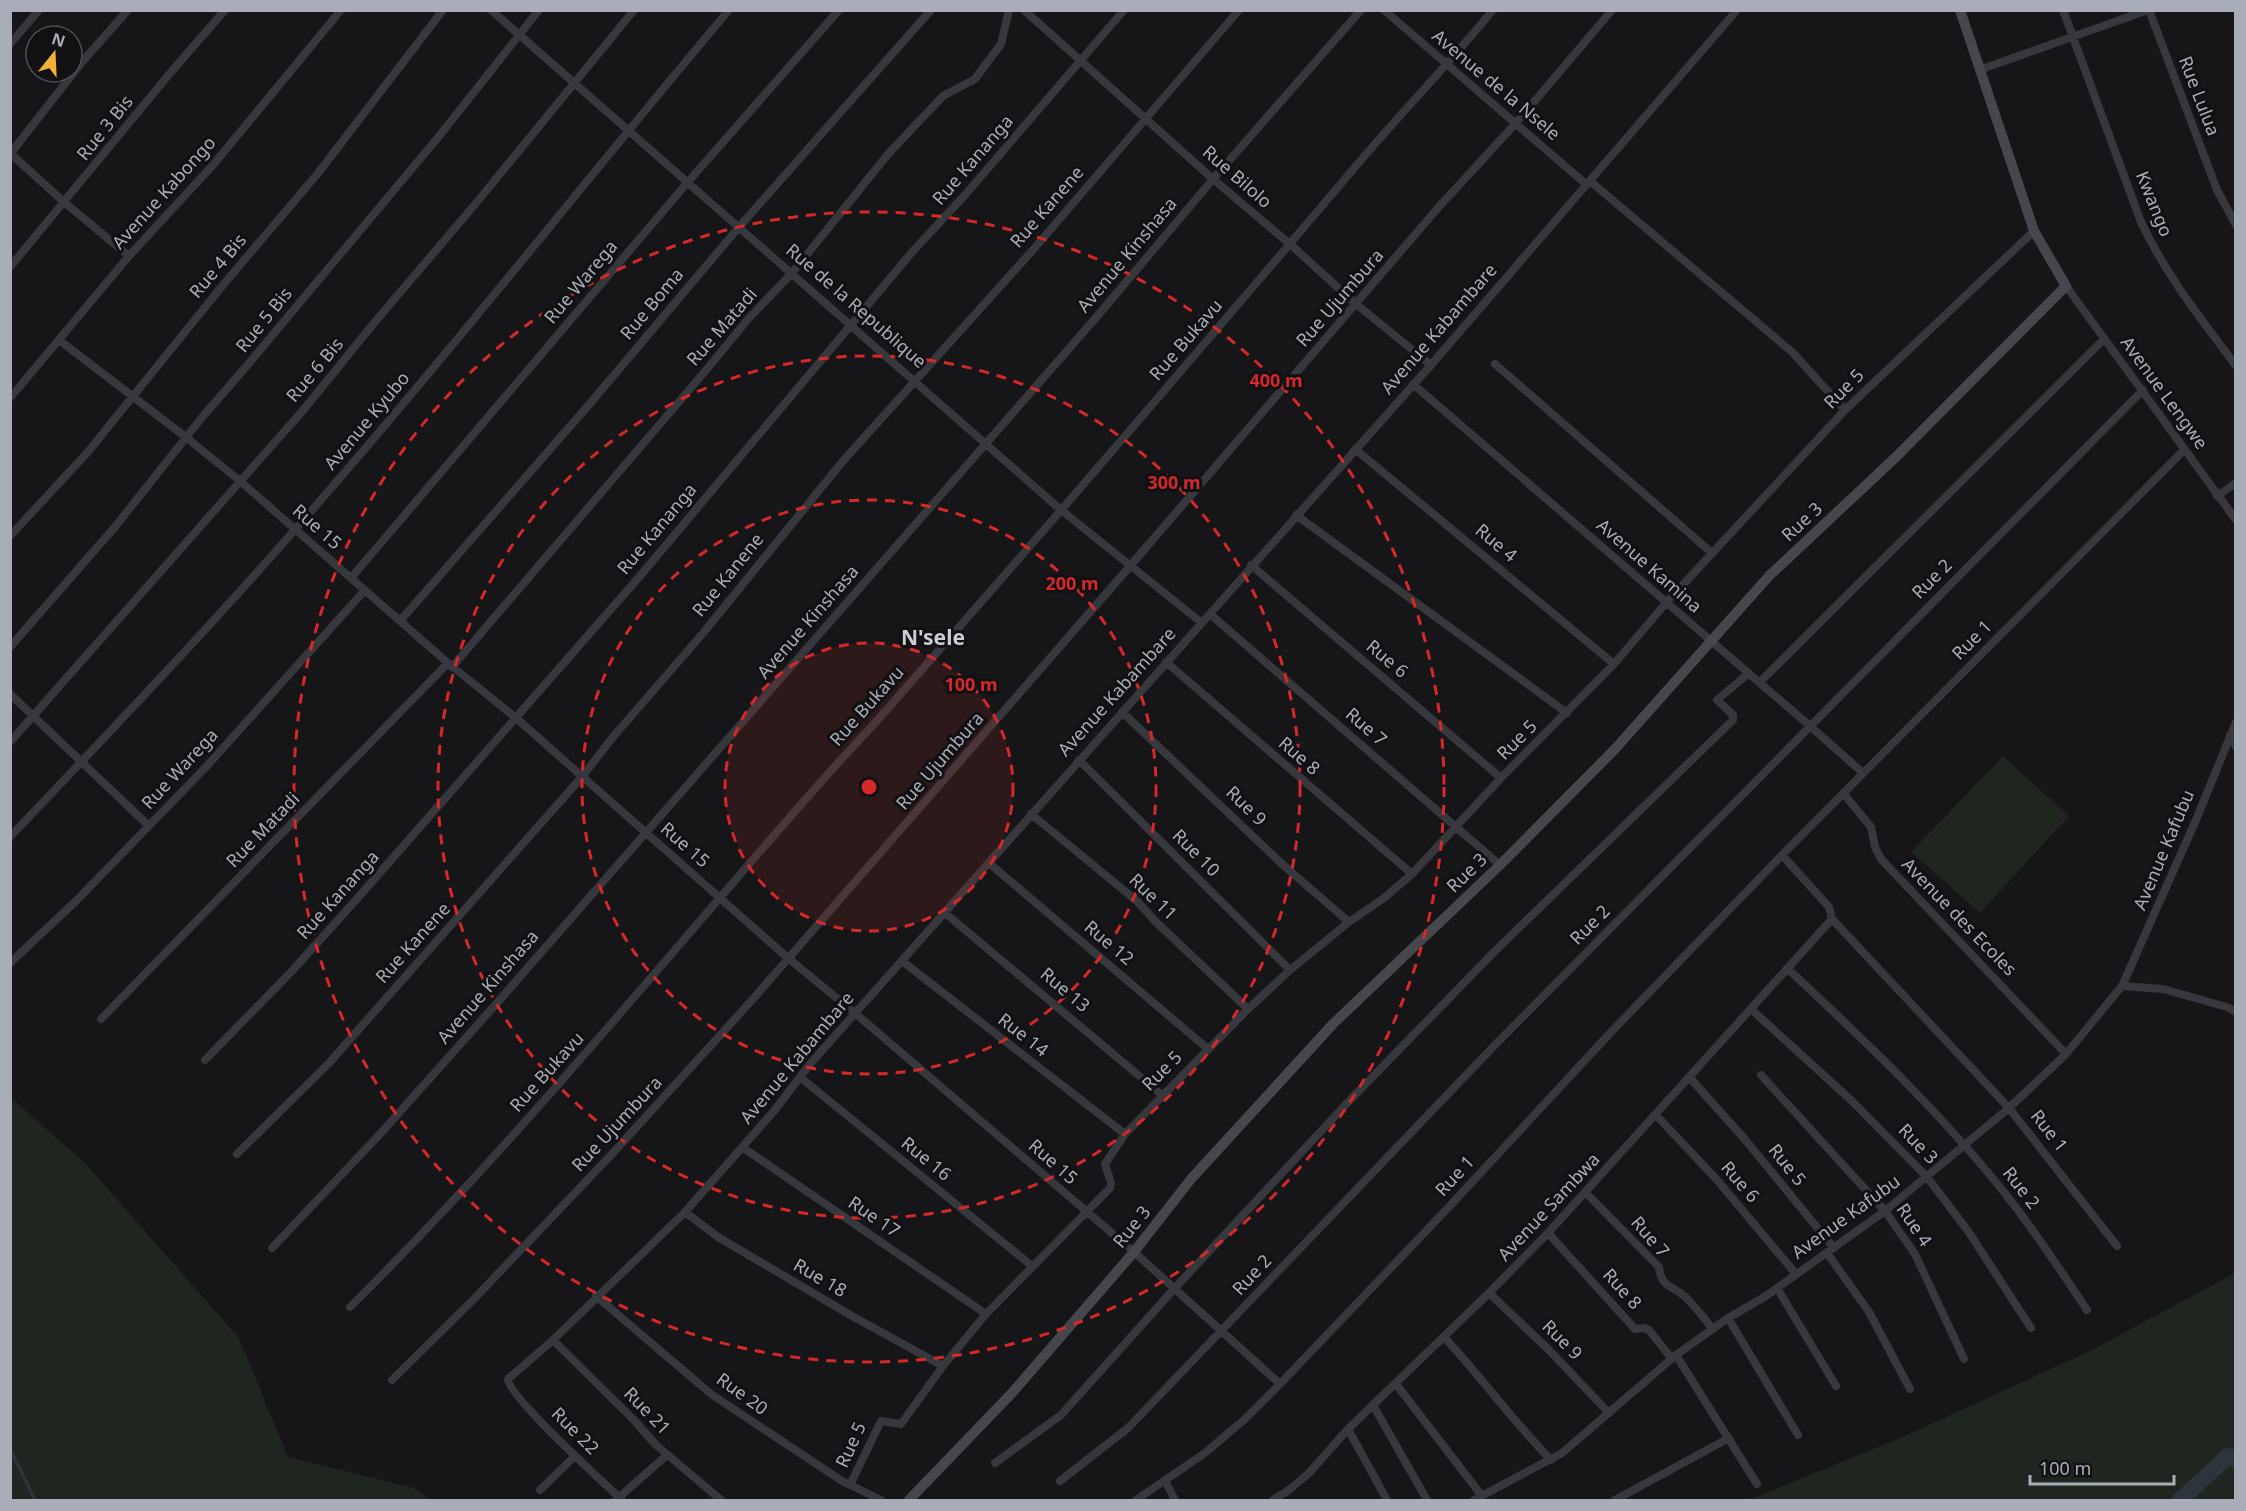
<svg xmlns="http://www.w3.org/2000/svg" width="2246" height="1511" font-family="'Noto Sans',sans-serif">
  <style>
    .green { fill: #1e261f }
    .lines { fill: none; stroke-linecap: round; stroke-linejoin: round }
    .stream { stroke: #2c353c; stroke-width: 3 }
    .river { stroke: #2c353c; stroke-width: 16 }
    .street { stroke: #37383d; stroke-width: 8 }
    .secondary { stroke: #45474d; stroke-width: 10 }
    .ring { fill: none; stroke: #d62828; stroke-width: 3; stroke-dasharray: 10 8 }
    .labels { text-anchor: middle; stroke-width: 6; stroke-linejoin: round; paint-order: stroke }
    .street-label { font-size: 18px; fill: #a8adb8; stroke: #111113 }
    .quarter-label { font-size: 21px; font-weight: bold; fill: #c9ccd4; stroke: #111113 }
    .centre { fill: #d62828; stroke: #111113; stroke-width: 3 }
    .ring-label { font-size: 18px; text-anchor: middle; font-weight: bold; fill: #d62828; stroke: #111113; stroke-width: 6; stroke-linejoin: round; paint-order: stroke }
  </style>
  <rect width="100%" height="100%" fill="#161618"/>
  <!-- green -->
  <path class="green" d="M 2003,756 L 2069,816 L 1980,913 L 1911,852 Z
    M 10,1097 L 85,1163 L 239,1338 L 288,1457 L 414,1488 L 431,1500 L 11,1500 Z
    M 2235,1273 L 2235,1500 L 1740,1500 L 1756,1497 L 1900,1438 L 2088,1352 Z"/>
  <g class="lines">
    <!-- stream -->
    <path class="stream" d="M 10,1449 L 35,1500"/>
    <!-- river -->
    <path class="river" d="M 2180,1500 L 2228,1456 L 2236,1459"/>
    <!-- street -->
    <path class="street" d="M 491,10 L 1061,510 L 1202,623
      M 1024,10 L 1213,179 L 1291,245 L 1356,304 L 1431,365
      M 1384,10 L 1587,185
      M 2063,10 L 2141,222 C 2167,277 2200,317 2236,366
      M 2149,10 L 2217,190 L 2236,225
      M 10,44 L 39,10
      M 1979,70 L 2148,10
      M 10,153 L 65,203 L 129,256
      M 10,154 L 82,62 L 128,10
      M 1590,181 L 1792,352 L 1845,410
      M 10,267 L 171,72 L 225,10
      M 2066,286 L 2236,520
      M 59,340 L 187,438 L 240,481 L 448,663 L 516,718 L 788,958 L 856,1014 L 1134,1252 L 1280,1384
      M 1495,364 L 1712,553
      M 1413,384 L 1810,726 L 1863,773
      M 10,398 L 129,256 L 213,165 L 341,10
      M 1355,449 L 1614,664
      M 2217,496 L 2236,483
      M 1296,515 L 1567,713
      M 10,536 L 87,453 L 223,285 L 319,172 L 443,10
      M 1251,565 L 1501,778
      M 351,578 L 687,183 L 839,10
      M 1210,614 L 1500,865
      M 400,621 L 593,400 L 739,227 L 931,10
      M 10,647 L 114,528 L 204,415 L 245,368 L 440,135 L 539,10
      M 1166,662 L 1412,874
      M 452,667 L 707,369 L 749,318 L 792,273 L 889,153 L 943,96 L 975,79 L 1001,44 L 1009,10
      M 1760,682 L 2104,339
      M 10,694 L 149,826
      M 1122,712 L 1282,864 L 1349,922
      M 2230,735 L 2236,747
      M 10,742 L 305,408 L 374,323 L 477,202 L 634,10
      M 1079,760 L 1290,970
      M 1843,793 L 1871,827 L 1875,847 L 1881,859 L 2066,1054
      M 1031,814 L 1137,901 L 1154,920 L 1248,1009
      M 10,837 C 121,720 233,603 338,480 C 472,326 597,166 729,10
      M 1782,855 L 1829,907 L 1832,919 L 2009,1108 L 2117,1246
      M 989,863 L 1208,1049
      M 945,913 L 1162,1095
      M 902,961 L 1125,1134
      M 10,963 L 76,901 L 206,767 L 365,590
      M 1788,969 C 1863,1039 1939,1111 2003,1191 C 2034,1229 2060,1270 2087,1310
      M 2122,986 L 2163,989 L 2227,1007 L 2236,1012
      M 1751,1009 L 1852,1101 L 1927,1177 L 1968,1231 L 2031,1328
      M 101,1019 L 448,663
      M 205,1060 L 292,971 L 363,892 L 640,576 L 913,251 L 965,195 L 1124,10
      M 1761,1075 L 1885,1211 L 1915,1254 L 1964,1359
      M 800,1077 L 1032,1266
      M 1689,1077 L 1742,1136 L 1834,1248
      M 1656,1115 L 1717,1180 L 1796,1274
      M 742,1147 L 986,1314
      M 237,1154 L 329,1063 L 581,778 L 613,737 L 704,632 L 843,461 L 1032,251 L 1239,10
      M 1586,1193 L 1659,1267 C 1661,1287 1671,1285 1683,1295 C 1694,1304 1703,1318 1713,1329
      M 685,1212 L 718,1237 L 852,1316 L 943,1366
      M 1548,1233 L 1635,1329 L 1644,1328 L 1649,1330 L 1672,1359
      M 272,1248 L 381,1133 L 497,1003 L 1100,313 L 1213,179 L 1361,10
      M 1827,1253 L 1869,1312 L 1910,1389
      M 1777,1288 L 1836,1386
      M 1489,1293 L 1548,1349 L 1609,1413
      M 596,1296 L 711,1394 L 842,1481 L 881,1500
      M 350,1307 C 517,1142 664,959 820,783 C 843,757 867,732 890,706 C 1045,530 1198,352 1350,173 C 1396,118 1447,66 1493,10
      M 1728,1318 L 1798,1435
      M 1444,1337 C 1481,1377 1513,1421 1551,1460
      M 553,1340 L 633,1419 L 656,1445 L 721,1500
      M 1676,1355 L 1757,1484
      M 392,1380 L 474,1299 L 612,1154 L 753,999 L 1131,565 L 1437,209 L 1516,123 L 1612,10
      M 1396,1384 L 1482,1496
      M 1373,1405 L 1427,1500
      M 1348,1429 L 1387,1500
      M 995,1463 L 1061,1415 L 1174,1289 L 1351,1099 L 1494,952 L 1733,720 L 1733,715 L 1717,700 L 1749,673
      M 1060,1481 L 1128,1428 L 1493,1047 L 2143,390
      M 1165,1481 L 1175,1500
      M 850,1485 L 881,1421 L 901,1424 L 943,1366 L 986,1314 L 1110,1188 L 1111,1183 L 1105,1164 L 1125,1134 L 1248,1009 L 1290,970 L 1349,922 L 1384,898 L 1412,874 L 1501,778 L 1614,664 L 1666,603 L 1845,410 L 2034,231
      M 540,1490 L 575,1456
      M 616,1500 L 667,1455
      M 622,1500 C 605,1484 508,1396 508,1379 L 553,1340 L 685,1212 L 774,1111 L 810,1064 L 1431,365 L 1737,10
      M 1136,1500 L 1205,1453 L 1245,1419 L 1280,1384 L 1446,1210 L 1613,1030 L 1782,855 L 2185,449
      M 1273,1500 L 1289,1490 L 1309,1473 L 1348,1429 L 1489,1293 L 1548,1233 L 1832,919
      M 1474,1500 L 1562,1453 L 1676,1355 L 1728,1318 L 1766,1296 L 1885,1211 L 2009,1108 L 2066,1054 L 2122,986 L 2196,820 L 2236,722
      M 1615,1500 L 1729,1438"/>
    <!-- secondary -->
    <path class="secondary" d="M 909,1500 L 1012,1393 L 1134,1252 L 1191,1179 L 1333,1024 L 1500,865 L 1615,749 L 1769,576 L 1896,457 L 2066,286 L 2034,231 L 1960,10"/>
  </g>
  <!-- distance rings -->
  <circle cx="869" cy="787" r="144" fill="#d62828" fill-opacity=".12"/>
  <g class="ring">
    <circle cx="869" cy="787" r="144"/>
    <circle cx="869" cy="787" r="287"/>
    <circle cx="869" cy="787" r="431"/>
    <circle cx="869" cy="787" r="575"/>
  </g>
  <g class="labels">
    <!-- street labels -->
    <g class="street-label">
      <text transform="translate(1496 85) rotate(40)" y="6">Avenue de la Nsele</text>
      <text transform="translate(2199 96) rotate(69)" y="6">Rue Lulua</text>
      <text transform="translate(105 128) rotate(-51)" y="6">Rue 3 Bis</text>
      <text transform="translate(973 160) rotate(-49)" y="6">Rue Kananga</text>
      <text transform="translate(1237 177) rotate(41)" y="6">Rue Bilolo</text>
      <text transform="translate(164 193) rotate(-48)" y="6">Avenue Kabongo</text>
      <text transform="translate(2154 204) rotate(68)" y="6">Kwango</text>
      <text transform="translate(1047 207) rotate(-49)" y="6">Rue Kanene</text>
      <text transform="translate(1127 255) rotate(-50)" y="6">Avenue Kinshasa</text>
      <text transform="translate(218 266) rotate(-50)" y="6">Rue 4 Bis</text>
      <text transform="translate(581 282) rotate(-50)" y="6">Rue Warega</text>
      <text transform="translate(1340 298) rotate(-49)" y="6">Rue Ujumbura</text>
      <text transform="translate(652 304) rotate(-50)" y="6">Rue Boma</text>
      <text transform="translate(856 306) rotate(41)" y="6">Rue de la Republique</text>
      <text transform="translate(264 320) rotate(-51)" y="6">Rue 5 Bis</text>
      <text transform="translate(722 327) rotate(-49)" y="6">Rue Matadi</text>
      <text transform="translate(1439 329) rotate(-49)" y="6">Avenue Kabambare</text>
      <text transform="translate(1186 340) rotate(-49)" y="6">Rue Bukavu</text>
      <text transform="translate(315 370) rotate(-50)" y="6">Rue 6 Bis</text>
      <text transform="translate(1844 389) rotate(-45)" y="6">Rue 5</text>
      <text transform="translate(2164 393) rotate(54)" y="6">Avenue Lengwe</text>
      <text transform="translate(367 421) rotate(-50)" y="6">Avenue Kyubo</text>
      <text transform="translate(1802 522) rotate(-43)" y="6">Rue 3</text>
      <text transform="translate(317 527) rotate(41)" y="6">Rue 15</text>
      <text transform="translate(657 529) rotate(-50)" y="6">Rue Kananga</text>
      <text transform="translate(1496 543) rotate(40)" y="6">Rue 4</text>
      <text transform="translate(1649 566) rotate(41)" y="6">Avenue Kamina</text>
      <text transform="translate(728 575) rotate(-51)" y="6">Rue Kanene</text>
      <text transform="translate(1932 579) rotate(-45)" y="6">Rue 2</text>
      <text transform="translate(808 622) rotate(-49)" y="6">Avenue Kinshasa</text>
      <text transform="translate(1972 640) rotate(-45)" y="6">Rue 1</text>
      <text transform="translate(1387 659) rotate(40)" y="6">Rue 6</text>
      <text transform="translate(1117 692) rotate(-48)" y="6">Avenue Kabambare</text>
      <text transform="translate(867 706) rotate(-48)" y="6">Rue Bukavu</text>
      <text transform="translate(1366 727) rotate(41)" y="6">Rue 7</text>
      <text transform="translate(1517 740) rotate(-45)" y="6">Rue 5</text>
      <text transform="translate(1299 756) rotate(41)" y="6">Rue 8</text>
      <text transform="translate(940 761) rotate(-49)" y="6">Rue Ujumbura</text>
      <text transform="translate(180 769) rotate(-47)" y="6">Rue Warega</text>
      <text transform="translate(1246 806) rotate(44)" y="6">Rue 9</text>
      <text transform="translate(263 830) rotate(-46)" y="6">Rue Matadi</text>
      <text transform="translate(685 845) rotate(41)" y="6">Rue 15</text>
      <text transform="translate(2164 850) rotate(-67)" y="6">Avenue Kafubu</text>
      <text transform="translate(1196 853) rotate(45)" y="6">Rue 10</text>
      <text transform="translate(1467 873) rotate(-44)" y="6">Rue 3</text>
      <text transform="translate(338 895) rotate(-48)" y="6">Rue Kananga</text>
      <text transform="translate(1153 897) rotate(44)" y="6">Rue 11</text>
      <text transform="translate(1959 917) rotate(46)" y="6">Avenue des Ecoles</text>
      <text transform="translate(1590 925) rotate(-45)" y="6">Rue 2</text>
      <text transform="translate(413 943) rotate(-48)" y="6">Rue Kanene</text>
      <text transform="translate(1109 943) rotate(40)" y="6">Rue 12</text>
      <text transform="translate(488 987) rotate(-49)" y="6">Avenue Kinshasa</text>
      <text transform="translate(1065 990) rotate(40)" y="6">Rue 13</text>
      <text transform="translate(1023 1035) rotate(38)" y="6">Rue 14</text>
      <text transform="translate(797 1058) rotate(-50)" y="6">Avenue Kabambare</text>
      <text transform="translate(1162 1071) rotate(-45)" y="6">Rue 5</text>
      <text transform="translate(547 1072) rotate(-48)" y="6">Rue Bukavu</text>
      <text transform="translate(617 1124) rotate(-47)" y="6">Rue Ujumbura</text>
      <text transform="translate(2049 1131) rotate(52)" y="6">Rue 1</text>
      <text transform="translate(1918 1144) rotate(46)" y="6">Rue 3</text>
      <text transform="translate(926 1159) rotate(39)" y="6">Rue 16</text>
      <text transform="translate(1053 1162) rotate(41)" y="6">Rue 15</text>
      <text transform="translate(1787 1165) rotate(51)" y="6">Rue 5</text>
      <text transform="translate(1455 1176) rotate(-47)" y="6">Rue 1</text>
      <text transform="translate(1740 1182) rotate(49)" y="6">Rue 6</text>
      <text transform="translate(2021 1188) rotate(52)" y="6">Rue 2</text>
      <text transform="translate(1549 1207) rotate(-47)" y="6">Avenue Sambwa</text>
      <text transform="translate(874 1217) rotate(34)" y="6">Rue 17</text>
      <text transform="translate(1846 1217) rotate(-36)" y="6">Avenue Kafubu</text>
      <text transform="translate(1914 1225) rotate(56)" y="6">Rue 4</text>
      <text transform="translate(1132 1227) rotate(-51)" y="6">Rue 3</text>
      <text transform="translate(1650 1237) rotate(49)" y="6">Rue 7</text>
      <text transform="translate(1252 1275) rotate(-47)" y="6">Rue 2</text>
      <text transform="translate(820 1278) rotate(30)" y="6">Rue 18</text>
      <text transform="translate(1622 1289) rotate(48)" y="6">Rue 8</text>
      <text transform="translate(1562 1340) rotate(45)" y="6">Rue 9</text>
      <text transform="translate(742 1394) rotate(36)" y="6">Rue 20</text>
      <text transform="translate(647 1411) rotate(46)" y="6">Rue 21</text>
      <text transform="translate(575 1431) rotate(45)" y="6">Rue 22</text>
      <text transform="translate(851 1445) rotate(-65)" y="6">Rue 5</text>
    </g>
    <!-- quarter labels -->
    <g class="quarter-label">
      <text x="933" y="645">N'sele</text>
    </g>
  </g>
  <circle cx="869" cy="787" r="9" class="centre"/>
  <g class="ring-label">
    <text x="1276" y="387">400 m</text>
    <text x="1174" y="489">300 m</text>
    <text x="1072" y="590">200 m</text>
    <text x="971" y="691">100 m</text>
  </g>
  <!-- border -->
  <rect width="2246" height="1511" fill="none" stroke="#a8adb8" stroke-width="24"/>
  <!-- north arrow -->
  <g transform="translate(54 54) rotate(18)"><circle r="28" fill="#111113" stroke="#4d4f55" stroke-width="1.5"/>
  <path d="M0-4.5L10 22L0 15L-10 22Z" fill="#f2b134"/>
  <text y="-9" font-size="16" font-weight="bold" text-anchor="middle" fill="#a8adb8">N</text>
  </g>
  <!-- scale -->
  <path d="M2030 1475v9h144v-9" fill="none" stroke="#a8adb8" stroke-width="3"/>
  <text x="2039" y="1475" font-size="18" fill="#a8adb8" stroke="#111113" stroke-width="4.5" paint-order="stroke">100 m</text>
</svg>
